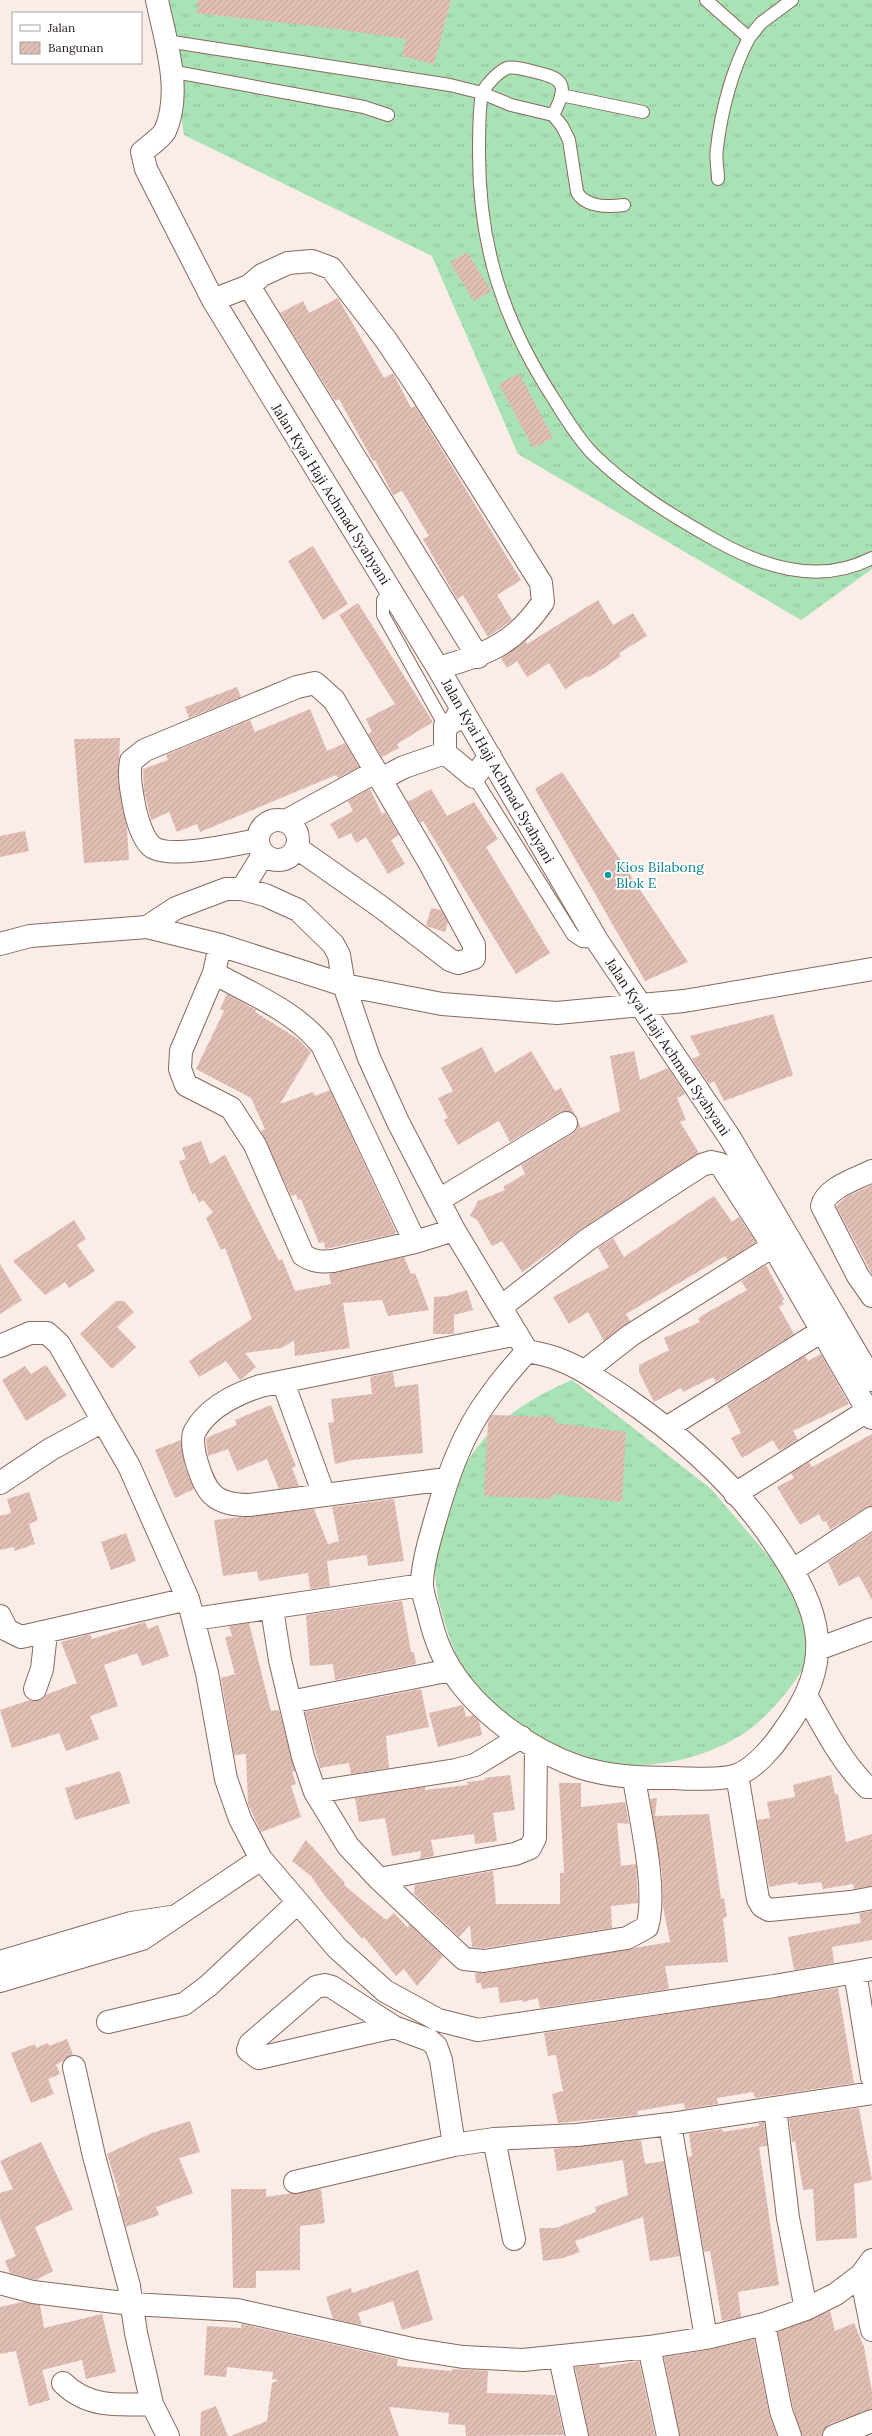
<svg xmlns="http://www.w3.org/2000/svg" width="872" height="2436" font-family="Lora,serif">
  <style>
    .grass { fill: url(#grass-tufts) }
    .building { fill: url(#building-hatch) }
    .lines { fill: none; stroke-linecap: round; stroke-linejoin: round }
    .lane-casing { stroke: #87695e; stroke-width: 14 }
    .street-casing { stroke: #87695e; stroke-width: 24 }
    .lane { stroke: #fff; stroke-width: 12 }
    .street { stroke: #fff; stroke-width: 22 }
    .culture-dot { fill: #0f9aa8; stroke: #fff; stroke-width: 1.5 }
    .labels { text-anchor: middle; stroke-width: 3.5; stroke-linejoin: round; paint-order: stroke }
    .street-label { font-size: 14px; fill: #231713; stroke: #fff }
    .culture-label { font-size: 14px; fill: #0d838f; stroke: #fff; text-anchor: start }
  </style>
  <defs>
    <pattern id="grass-tufts" width="24" height="20" patternUnits="userSpaceOnUse"><rect width="24" height="20" fill="#a9e2b5"/><path d="M3 7l-1-3M5 7V3M7 7l1-3M15 17l-1-3M17 17v-4M19 17l1-3" fill="none" stroke="#91c19b"/></pattern>
    <pattern id="building-hatch" width="6" height="6" patternUnits="userSpaceOnUse"><rect width="6" height="6" fill="#e0beb3"/><path d="M-1 1l2-2M0 6l6-6M5 7l2-2" fill="none" stroke="#c0a399"/></pattern>
  </defs>
  <rect width="100%" height="100%" fill="#faece7"/>
  <!-- grass -->
  <path class="grass" d="M 162,0 L 872,0 L 872,569 L 801,620 L 518,454 L 432,256 L 184,135 Z
    M 572,1380 L 711,1489 L 797,1589 L 813,1653 C 799,1677 783,1699 763,1718 C 705,1773 594,1781 528,1736 C 521,1731 514,1724 508,1718 C 477,1691 461,1673 448,1633 C 439,1606 432,1578 436,1548 C 438,1535 445,1521 450,1507 C 454,1495 457,1479 464,1467 C 488,1424 528,1399 572,1380 Z"/>
  <!-- building -->
  <path class="building" d="M 198,0 L 451,0 L 434,64 L 402,56 L 406,39 L 330,28 L 197,13 Z
    M 467,252 L 491,291 L 474,301 L 450,262 Z
    M 338,298 L 384,378 L 393,373 L 411,408 L 415,406 L 521,580 L 497,595 L 512,620 L 488,637 L 463,595 L 457,599 L 423,539 L 429,536 L 402,491 L 393,495 L 375,460 L 373,461 L 339,399 L 335,401 L 280,313 L 303,301 L 309,313 Z
    M 519,373 L 553,438 L 533,448 L 499,384 Z
    M 313,546 L 348,604 L 323,620 L 288,561 Z
    M 598,600 L 613,625 L 633,613 L 647,636 L 619,653 L 621,656 L 604,668 L 587,678 L 586,676 L 565,689 L 549,663 L 527,677 L 517,661 L 507,668 L 501,658 L 526,641 L 527,644 Z
    M 358,603 L 433,722 L 397,744 L 399,748 L 382,757 L 368,734 L 372,732 L 366,719 L 395,704 L 339,615 Z
    M 237,687 L 241,697 L 189,718 L 185,707 Z
    M 310,709 L 327,751 L 345,743 L 359,767 L 338,778 L 336,775 L 200,832 L 197,824 L 177,832 L 169,812 L 151,820 L 144,790 L 143,769 L 168,760 L 166,755 L 250,720 L 255,732 Z
    M 120,738 L 118,781 L 127,829 L 129,860 L 84,863 L 74,739 Z
    M 562,772 L 688,962 L 645,981 L 535,789 Z
    M 370,789 L 382,814 L 385,812 L 399,835 L 391,840 L 405,864 L 388,874 L 366,837 L 356,843 L 351,833 L 339,839 L 330,824 L 353,811 L 348,801 Z
    M 431,789 L 447,816 L 474,802 L 498,839 L 486,847 L 550,953 L 516,974 L 423,821 L 420,822 L 407,800 L 410,801 Z
    M 25,831 L 29,851 L 0,857 L 0,836 Z
    M 431,908 L 441,910 L 448,922 L 445,932 L 426,926 Z
    M 227,994 L 256,1010 L 255,1012 L 298,1039 L 311,1052 L 280,1104 L 313,1092 L 315,1096 L 330,1090 L 396,1232 L 394,1234 L 325,1249 L 324,1242 L 319,1243 L 301,1199 L 298,1200 L 296,1194 L 291,1196 L 261,1131 L 265,1129 L 251,1098 L 196,1069 L 224,1011 L 220,1009 Z
    M 773,1014 L 793,1075 L 724,1101 L 714,1081 L 709,1084 L 692,1059 L 700,1055 L 690,1036 Z
    M 482,1047 L 495,1073 L 531,1051 L 555,1091 L 561,1088 L 575,1115 L 566,1111 L 560,1112 L 510,1142 L 499,1121 L 458,1145 L 444,1120 L 448,1118 L 438,1098 L 453,1091 L 441,1068 Z
    M 634,1051 L 640,1080 L 668,1068 L 685,1094 L 677,1098 L 686,1120 L 680,1122 L 699,1153 L 580,1230 L 522,1272 L 502,1241 L 492,1246 L 477,1220 L 470,1216 L 478,1201 L 505,1190 L 503,1187 L 525,1174 L 521,1165 L 572,1134 L 577,1129 L 578,1121 L 581,1128 L 620,1111 L 610,1056 Z
    M 201,1141 L 210,1164 L 225,1155 L 279,1261 L 282,1259 L 295,1291 L 331,1284 L 329,1274 L 404,1257 L 411,1274 L 415,1273 L 429,1310 L 388,1316 L 382,1300 L 343,1303 L 350,1348 L 295,1356 L 294,1340 L 282,1348 L 245,1353 L 256,1367 L 240,1380 L 226,1361 L 199,1377 L 189,1361 L 252,1319 L 225,1248 L 221,1250 L 206,1218 L 213,1212 L 203,1200 L 199,1203 L 195,1193 L 192,1194 L 179,1161 L 186,1159 L 182,1148 Z
    M 872,1185 L 872,1274 L 836,1206 L 846,1197 Z
    M 714,1196 L 732,1222 L 739,1217 L 756,1242 L 728,1260 L 725,1256 L 626,1314 L 630,1321 L 604,1341 L 588,1312 L 569,1324 L 553,1297 L 609,1267 L 598,1248 L 613,1238 L 624,1257 Z
    M 74,1220 L 86,1239 L 77,1245 L 95,1271 L 69,1288 L 65,1282 L 45,1295 L 13,1261 Z
    M 0,1264 L 22,1300 L 0,1314 Z
    M 766,1265 L 784,1299 L 782,1301 L 784,1304 L 779,1307 L 794,1334 L 716,1382 L 713,1377 L 683,1392 L 681,1388 L 654,1402 L 639,1372 L 639,1365 L 669,1350 L 664,1338 L 700,1322 L 698,1319 L 701,1316 L 747,1290 L 741,1281 Z
    M 467,1290 L 473,1310 L 454,1315 L 454,1334 L 433,1334 L 434,1297 L 447,1296 Z
    M 116,1301 L 124,1301 L 134,1312 L 117,1327 L 136,1347 L 112,1369 L 80,1334 Z
    M 821,1354 L 849,1404 L 793,1431 L 798,1440 L 779,1451 L 773,1440 L 742,1458 L 731,1438 L 741,1433 L 727,1405 L 805,1356 L 808,1361 Z
    M 46,1365 L 67,1396 L 26,1421 L 2,1380 L 25,1366 L 31,1374 Z
    M 393,1372 L 395,1387 L 418,1384 L 423,1453 L 352,1460 L 335,1464 L 328,1423 L 334,1422 L 331,1399 L 372,1394 L 370,1377 Z
    M 271,1405 L 296,1466 L 292,1468 L 299,1486 L 279,1489 L 267,1459 L 237,1471 L 228,1449 L 208,1456 L 206,1438 L 237,1425 L 235,1420 Z
    M 492,1415 L 555,1417 L 555,1423 L 626,1432 L 622,1502 L 553,1494 L 553,1499 L 484,1496 L 488,1422 Z
    M 872,1434 L 872,1506 L 865,1508 L 830,1530 L 826,1521 L 823,1522 L 819,1514 L 800,1525 L 777,1487 L 794,1478 L 791,1473 L 809,1462 L 812,1467 Z
    M 181,1440 L 185,1467 L 194,1489 L 175,1498 L 155,1450 Z
    M 29,1492 L 38,1520 L 29,1524 L 35,1544 L 15,1551 L 14,1547 L 0,1550 L 0,1516 L 11,1513 L 7,1499 Z
    M 394,1499 L 404,1561 L 368,1566 L 367,1555 L 327,1561 L 330,1586 L 310,1589 L 308,1573 L 259,1581 L 257,1571 L 223,1576 L 214,1520 L 314,1509 L 328,1544 L 339,1541 L 332,1507 Z
    M 126,1533 L 136,1561 L 111,1570 L 101,1542 Z
    M 872,1533 L 872,1600 L 859,1576 L 839,1586 L 828,1562 Z
    M 402,1601 L 411,1652 L 414,1652 L 416,1664 L 335,1680 L 333,1664 L 310,1666 L 306,1615 Z
    M 145,1622 L 148,1629 L 158,1625 L 169,1656 L 142,1666 L 137,1653 L 104,1665 L 118,1706 L 90,1716 L 99,1739 L 66,1751 L 59,1733 L 12,1748 L 0,1710 L 30,1700 L 38,1701 L 45,1695 L 77,1683 L 61,1642 L 90,1634 L 92,1639 Z
    M 249,1623 L 271,1711 L 279,1710 L 295,1771 L 292,1772 L 296,1784 L 291,1786 L 301,1817 L 261,1832 L 248,1804 L 246,1754 L 234,1755 L 221,1678 L 235,1674 L 225,1637 L 232,1636 L 229,1626 Z
    M 421,1689 L 429,1727 L 386,1736 L 389,1768 L 351,1774 L 349,1763 L 320,1768 L 305,1712 Z
    M 463,1705 L 466,1717 L 473,1715 L 479,1721 L 482,1735 L 438,1747 L 429,1713 Z
    M 120,1771 L 130,1803 L 75,1820 L 65,1788 Z
    M 510,1775 L 515,1810 L 493,1813 L 497,1841 L 475,1844 L 474,1834 L 431,1840 L 434,1856 L 420,1859 L 421,1851 L 392,1856 L 385,1818 L 359,1822 L 355,1798 L 425,1787 L 425,1790 L 468,1785 L 467,1782 L 485,1780 L 484,1778 Z
    M 831,1775 L 835,1794 L 838,1794 L 846,1842 L 872,1834 L 872,1886 L 854,1889 L 853,1884 L 823,1889 L 821,1882 L 798,1885 L 797,1882 L 769,1887 L 757,1820 L 770,1818 L 767,1802 L 795,1797 L 793,1785 Z
    M 559,1783 L 581,1783 L 581,1807 L 625,1802 L 629,1824 L 617,1823 L 621,1866 L 636,1864 L 638,1903 L 611,1906 L 612,1928 L 484,1948 L 472,1947 L 470,1925 L 459,1937 L 414,1894 L 415,1885 L 493,1871 L 496,1904 L 560,1904 L 560,1873 L 564,1873 Z
    M 657,1798 L 655,1816 L 709,1814 L 721,1899 L 724,1898 L 727,1917 L 723,1918 L 728,1962 L 665,1966 L 669,1989 L 540,2008 L 538,1998 L 523,2002 L 522,2000 L 500,2003 L 498,1987 L 482,1989 L 481,1983 L 476,1983 L 475,1973 L 486,1973 L 670,1942 L 663,1907 L 662,1873 L 650,1799 Z
    M 306,1840 L 345,1883 L 344,1885 L 386,1920 L 394,1913 L 408,1928 L 409,1924 L 443,1956 L 417,1986 L 404,1969 L 396,1976 L 364,1937 L 362,1939 L 324,1895 L 311,1876 L 292,1861 Z
    M 872,1911 L 872,1940 L 832,1947 L 834,1963 L 794,1970 L 788,1937 L 861,1923 L 859,1913 Z
    M 838,1988 L 854,2083 L 755,2098 L 753,2092 L 717,2098 L 718,2104 L 685,2109 L 684,2103 L 637,2111 L 638,2115 L 558,2123 L 552,2094 L 563,2091 L 556,2055 L 548,2056 L 544,2033 Z
    M 67,2039 L 73,2055 L 56,2065 L 60,2074 L 48,2079 L 54,2094 L 31,2103 L 11,2053 L 35,2044 L 36,2048 L 48,2043 L 49,2046 Z
    M 859,2108 L 872,2180 L 854,2184 L 857,2238 L 816,2241 L 813,2189 L 803,2190 L 795,2141 L 792,2142 L 789,2118 Z
    M 190,2121 L 200,2152 L 179,2158 L 193,2193 L 156,2207 L 159,2215 L 126,2227 L 118,2197 L 120,2196 L 107,2154 L 152,2133 Z
    M 764,2122 L 767,2146 L 759,2147 L 779,2285 L 738,2292 L 741,2317 L 722,2321 L 710,2251 L 704,2252 L 688,2157 L 692,2156 L 689,2134 L 722,2129 L 723,2132 L 759,2126 L 759,2123 Z
    M 641,2140 L 645,2164 L 664,2161 L 680,2256 L 650,2261 L 643,2217 L 575,2241 L 580,2252 L 563,2258 L 543,2261 L 539,2228 L 556,2228 L 596,2212 L 595,2207 L 628,2195 L 623,2160 L 557,2171 L 554,2149 Z
    M 41,2142 L 73,2209 L 35,2227 L 53,2271 L 36,2280 L 10,2273 L 5,2261 L 16,2256 L 0,2218 L 0,2193 L 13,2189 L 0,2161 Z
    M 231,2189 L 266,2189 L 266,2197 L 321,2189 L 325,2223 L 300,2226 L 300,2270 L 256,2271 L 256,2288 L 233,2288 Z
    M 418,2270 L 433,2320 L 402,2330 L 393,2301 L 358,2313 L 362,2325 L 333,2319 L 326,2297 L 351,2288 L 352,2293 Z
    M 22,2302 L 40,2305 L 44,2328 L 102,2314 L 116,2372 L 86,2379 L 82,2360 L 42,2370 L 50,2400 L 29,2406 L 16,2351 L 0,2354 L 0,2307 Z
    M 830,2311 L 835,2331 L 854,2323 L 864,2347 L 872,2392 L 872,2409 L 829,2424 L 824,2429 L 822,2436 L 802,2436 L 793,2408 L 778,2332 Z
    M 242,2324 L 398,2359 L 397,2366 L 451,2371 L 452,2369 L 488,2371 L 487,2393 L 555,2395 L 564,2435 L 466,2436 L 465,2425 L 448,2424 L 449,2413 L 389,2407 L 399,2436 L 231,2436 L 267,2421 L 272,2383 L 279,2380 L 272,2379 L 273,2372 L 227,2367 L 226,2377 L 204,2375 L 207,2326 L 241,2328 Z
    M 754,2339 L 769,2413 L 777,2436 L 680,2436 L 664,2357 L 708,2350 Z
    M 639,2361 L 655,2436 L 589,2436 L 575,2367 L 599,2365 L 600,2368 Z
    M 216,2406 L 228,2436 L 200,2436 L 201,2412 Z"/>
  <g class="lines">
    <defs>
      <path id="lane" d="M 706,0 L 749,38 C 732,70 721,112 717,148 C 715,158 718,169 718,179
        M 749,38 L 761,23 L 792,0
        M 166,41 L 450,85 L 482,93 L 511,105 L 553,115 L 562,126 L 569,140 L 577,192 C 585,207 608,207 624,205
        M 170,71 L 364,107 L 388,115
        M 561,95 L 643,112
        M 553,115 C 570,83 563,78 531,71 C 524,69 514,66 507,68 C 498,72 488,83 483,91 C 479,99 479,142 479,154 C 479,248 504,323 555,401 C 566,419 579,440 594,455 C 630,490 674,517 717,541 C 765,568 821,585 872,558
        M 390,591 L 383,600 L 383,615 L 445,726
        M 474,777 L 573,935 L 582,941 L 598,942"/>
      <path id="street" d="M 157,0 C 165,40 183,91 165,131 C 161,138 149,146 142,152 L 146,169 L 213,300 L 438,668 L 598,942 L 730,1138 L 872,1380
        M 249,286 L 478,657
        M 213,300 L 249,286 L 262,275 L 288,263 L 312,261 L 331,268 L 386,340 L 419,389 L 541,583 L 543,602 C 515,644 485,655 438,668
        M 461,708 L 455,721 L 445,726 L 445,753 L 474,777 L 490,756
        M 381,779 L 404,767 L 445,753
        M258 840a20 20 0 1 1 40 0a20 20 0 1 1-40 0Z
        M 286,821 L 375,772
        M 257,840 C 237,844 167,860 151,846 C 142,837 138,822 135,810 C 132,793 128,778 131,761 L 145,750 L 297,687 L 315,683 L 334,700 L 429,862 L 474,945 L 474,958 L 458,963 L 450,960 L 381,907 L 297,848
        M 242,889 L 263,855
        M 147,927 L 176,908 L 226,889 L 242,889 L 265,895 L 298,910 L 333,944 L 339,955 L 344,985 L 369,1058 L 398,1122 L 454,1230 L 527,1351 C 537,1353 548,1355 558,1359 C 582,1368 602,1383 624,1397 C 681,1436 735,1484 774,1542 C 822,1612 837,1659 783,1732 C 773,1747 754,1769 737,1775 C 723,1780 689,1779 674,1778 C 641,1778 610,1777 579,1767 C 530,1750 478,1713 450,1668 C 439,1651 434,1634 429,1615 C 427,1605 422,1594 422,1584 C 422,1566 428,1545 433,1528 C 446,1481 461,1434 491,1395 C 502,1379 515,1365 527,1351
        M 0,944 L 30,936 L 147,927 L 220,945 L 344,985 L 442,1004 L 557,1013 L 684,1001 L 872,969
        M 220,945 L 214,973 L 181,1051 L 180,1069 L 186,1085 L 231,1108 L 255,1145 L 303,1255 C 313,1262 322,1262 333,1261 L 415,1242 L 454,1230
        M 214,973 C 251,994 295,1011 322,1045 L 415,1242
        M 872,1171 C 856,1179 826,1188 822,1206 L 858,1276 L 872,1296
        M 439,1200 L 566,1123
        M 501,1307 L 587,1240 L 680,1179 L 702,1165 L 711,1162 L 720,1164 L 773,1246 L 872,1418
        M 0,1346 L 30,1333 L 47,1333 L 59,1344 L 103,1421
        M 585,1371 L 631,1335 L 773,1246
        M 283,1382 L 324,1495
        M 668,1427 L 822,1331
        M 446,1479 L 250,1505 C 237,1505 222,1504 212,1494 C 202,1484 188,1444 195,1431 C 208,1407 236,1394 260,1386 L 517,1334
        M 0,1483 L 51,1449 L 103,1421 L 129,1466 L 188,1599 L 207,1673 L 226,1779 L 240,1819 L 261,1859 L 337,1948 L 385,1991 L 438,2020 L 478,2030 L 774,1986 L 872,1969
        M 735,1494 L 867,1411
        M 793,1570 L 872,1518
        M 272,1609 L 280,1660 L 303,1757 L 315,1792 L 348,1846 L 379,1879 L 464,1959 L 484,1961 L 627,1938 L 647,1927 C 658,1890 640,1818 634,1778
        M 0,1616 L 7,1630 L 21,1637 L 188,1599
        M 194,1619 L 422,1585
        M 818,1649 L 872,1629
        M 35,1689 L 42,1669 L 46,1633
        M 807,1697 C 825,1729 841,1761 867,1787 L 872,1787
        M 290,1702 L 451,1670
        M 737,1775 L 758,1899 L 762,1906 L 769,1910 L 851,1902 L 872,1898
        M 315,1792 L 456,1770 L 475,1765 L 521,1737
        M 379,1879 L 515,1854 L 530,1848 L 535,1838 L 536,1748
        M 0,1962 L 131,1923 L 171,1917
        M 855,1972 L 872,2077
        M 0,1981 L 142,1939 L 261,1859
        M 108,2022 L 184,2004 L 208,1986 L 297,1903
        M 394,2027 L 259,2058 L 248,2050 L 250,2044 L 316,1987 L 325,1985 L 332,1987 L 394,2027 L 429,2040 L 436,2046 L 441,2060 L 454,2145
        M 74,2067 L 94,2156 L 129,2286 L 136,2333 L 152,2404 L 168,2436
        M 775,2108 L 788,2218 L 806,2309
        M 670,2124 L 706,2338
        M 494,2139 L 514,2239
        M 295,2182 L 454,2145 L 494,2139 L 577,2135 L 670,2124 L 872,2093
        M 861,2275 L 872,2330
        M 0,2283 L 33,2292 L 132,2304 L 237,2310 L 412,2349 L 463,2357 L 523,2360 L 649,2347 L 706,2338 L 764,2324 L 806,2309 L 836,2294 L 861,2275 L 872,2260
        M 764,2324 L 781,2411 L 790,2436
        M 649,2347 L 668,2436
        M 560,2358 L 577,2436
        M 63,2383 C 88,2408 119,2405 152,2404
        M 834,2436 L 872,2421"/>
    </defs>
    <!-- lane casing -->
    <use href="#lane" class="lane-casing"/>
    <!-- street casing -->
    <use href="#street" class="street-casing"/>
    <!-- lane -->
    <use href="#lane" class="lane"/>
    <!-- street -->
    <use href="#street" class="street"/>
  </g>
  <!-- markers -->
  <circle class="culture-dot" cx="608" cy="875" r="4"/>
  <g class="labels">
    <!-- street labels -->
    <g class="street-label">
      <text transform="translate(331 494) rotate(58)" y="5">Jalan Kyai Haji Achmad Syahyani</text>
      <text transform="translate(498 771) rotate(60)" y="5">Jalan Kyai Haji Achmad Syahyani</text>
      <text transform="translate(668 1047) rotate(56)" y="5">Jalan Kyai Haji Achmad Syahyani</text>
    </g>
    <!-- culture labels -->
    <g class="culture-label">
      <text x="616" y="872">Kios Bilabong<tspan x="616" dy="16">Blok E</tspan></text>
    </g>
  </g>
  <!-- legend -->
  <rect x="12" y="12" width="130" height="52" fill="#ffffff" stroke="#a7a2a1"/>
  <rect x="20" y="25" width="20" height="6" fill="#ffffff" stroke="#a7a2a1"/>
  <text x="48" y="32" font-size="12" fill="#231713">Jalan</text>
  <rect x="20" y="42" width="20" height="12" fill="url(#building-hatch)" stroke="#a7a2a1"/>
  <text x="48" y="52" font-size="12" fill="#231713">Bangunan</text>
</svg>
